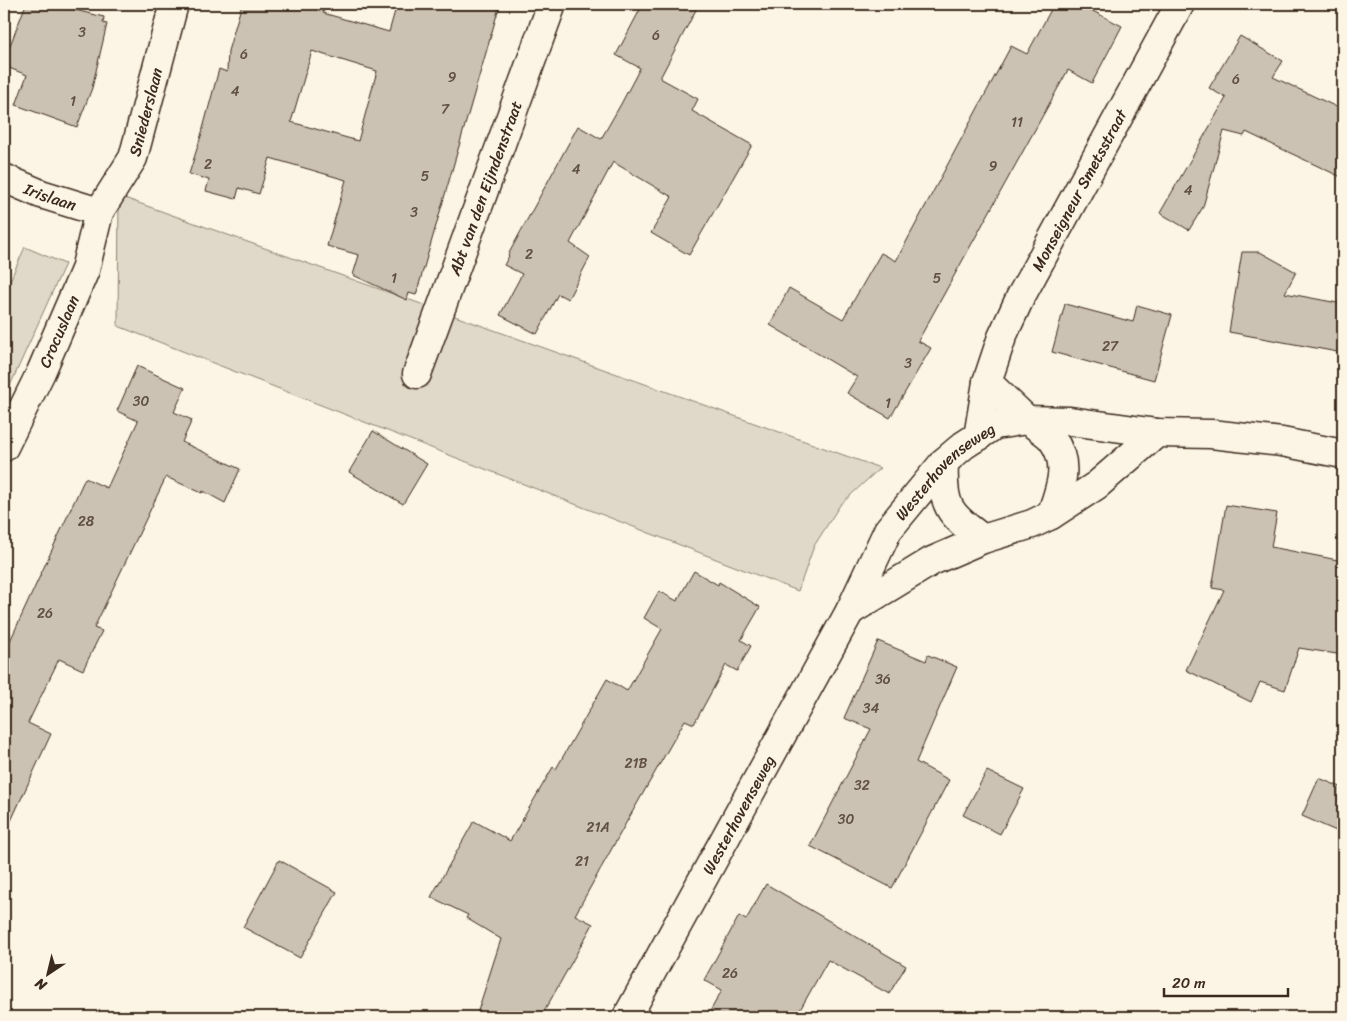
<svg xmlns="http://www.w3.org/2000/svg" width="1347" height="1021" font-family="Sriracha,sans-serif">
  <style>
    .green { fill: #e0d8c8; stroke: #8e8173 }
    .building { fill: #ccc2b3; stroke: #3b2a1e; fill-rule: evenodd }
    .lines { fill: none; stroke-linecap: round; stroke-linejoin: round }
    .minor-casing { stroke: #3b2a1e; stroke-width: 31 }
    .tertiary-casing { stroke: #3b2a1e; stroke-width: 31 }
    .minor { stroke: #fcf5e5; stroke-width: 28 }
    .tertiary { stroke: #fcf5e5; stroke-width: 28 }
    .labels { text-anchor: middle; stroke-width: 5; stroke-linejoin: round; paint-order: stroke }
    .number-label { font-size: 14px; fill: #5f5043 }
    .street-label { font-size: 16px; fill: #3b2a1e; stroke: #fcf5e5 }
  </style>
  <rect width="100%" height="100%" fill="#fcf5e5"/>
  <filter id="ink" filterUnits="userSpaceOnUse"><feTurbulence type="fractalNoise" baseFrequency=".02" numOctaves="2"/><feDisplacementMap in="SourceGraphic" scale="10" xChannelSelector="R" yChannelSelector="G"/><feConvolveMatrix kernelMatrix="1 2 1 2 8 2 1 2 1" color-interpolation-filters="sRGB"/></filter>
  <g filter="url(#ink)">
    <!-- green -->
    <path class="green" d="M 119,196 L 880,468 L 840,505 L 814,546 L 798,591 L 118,326 Z
      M 25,247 L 65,264 L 4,399 L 4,294 Z"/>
    <!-- building -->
    <path class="building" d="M 26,4 L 50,4 L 104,17 L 103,23 L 107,24 L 92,88 L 77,127 L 16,105 L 27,75 L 4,66 L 4,61 Z
      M 242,4 L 326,4 L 323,13 L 389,32 L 397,4 L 500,4 L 416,295 L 409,293 L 407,300 L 353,275 L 359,255 L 327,246 L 346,180 L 270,158 L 259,194 L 239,188 L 236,199 L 206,191 L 209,180 L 189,174 L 201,136 L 219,69 L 227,72 L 228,51 ZM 312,51 L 377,71 L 358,141 L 291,122 Z
      M 643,4 L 699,4 L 660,78 L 698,99 L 692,111 L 752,145 L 689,255 L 651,233 L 672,197 L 613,162 L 570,243 L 590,257 L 568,299 L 558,294 L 537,334 L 500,315 L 522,274 L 504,265 L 509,256 L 508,255 L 578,126 L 601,139 L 621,104 L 640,68 L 616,55 Z
      M 1054,4 L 1079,4 L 1122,26 L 1092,83 L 1068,70 L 918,341 L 931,348 L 890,418 L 847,393 L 857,377 L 770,325 L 789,288 L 843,319 L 881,253 L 896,261 L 1011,46 L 1027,54 Z
      M 1240,36 L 1283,61 L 1273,77 L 1343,110 L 1343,178 L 1246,132 L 1244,136 L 1224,131 L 1203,207 L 1189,230 L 1160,213 L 1226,98 L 1209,88 Z
      M 1242,252 L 1260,252 L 1296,272 L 1285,293 L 1343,304 L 1343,353 L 1229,332 Z
      M 1065,304 L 1133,322 L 1137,305 L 1172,315 L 1154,380 L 1052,352 Z
      M 137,366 L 185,388 L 174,412 L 192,420 L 182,442 L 240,469 L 225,503 L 203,491 L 202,493 L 166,477 L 94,628 L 102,631 L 83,670 L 59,659 L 28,723 L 51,734 L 4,836 L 4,654 L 85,478 L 107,488 L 138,421 L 117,411 Z
      M 373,431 L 427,464 L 403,504 L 349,472 Z
      M 1226,505 L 1277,513 L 1271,547 L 1343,561 L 1343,655 L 1299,648 L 1285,690 L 1260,682 L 1251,702 L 1186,670 L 1224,590 L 1212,588 Z
      M 694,571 L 718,585 L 719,582 L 760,607 L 741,640 L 751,646 L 737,671 L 726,665 L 694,724 L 685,720 L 626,823 L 575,915 L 593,924 L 541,1017 L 476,1017 L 501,939 L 466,918 L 468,915 L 431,897 L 474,821 L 510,841 L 553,767 L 556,769 L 607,679 L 627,691 L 662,629 L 644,618 L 659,591 L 677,601 Z
      M 878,641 L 926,661 L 928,655 L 957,667 L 916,762 L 949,780 L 892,888 L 810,846 L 871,729 L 844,718 Z
      M 987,771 L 1024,789 L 1000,834 L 963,815 Z
      M 1319,778 L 1343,788 L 1343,834 L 1302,816 Z
      M 279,860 L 337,892 L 300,958 L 243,927 Z
      M 766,884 L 906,966 L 889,994 L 828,960 L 796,1017 L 707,1017 L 722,990 L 704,980 L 739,916 L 746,920 Z"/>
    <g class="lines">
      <defs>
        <g id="minor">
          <path id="s1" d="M 4,178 L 41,194 L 99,212"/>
          <path id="s2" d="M 417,374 L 552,4"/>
          <path d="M 987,382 L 1027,420"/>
          <path id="s3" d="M 978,437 L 987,382 L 1002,337 L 1020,298 L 1180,4"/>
          <path id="s4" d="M 4,447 L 41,372 L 85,270 L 99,212 L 133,158 L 174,4"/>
        </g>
        <g id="tertiary">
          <path d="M 1027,420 C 1035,426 1046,432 1052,439 C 1071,464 1060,489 1051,515"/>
          <path d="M 944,462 C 942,507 948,513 983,539"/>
          <path d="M 850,611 L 932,561 L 983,539 L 1032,524 L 1051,515 L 1097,485 L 1157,433"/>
          <path id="s5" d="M 627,1017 L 850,611 L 888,530 L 944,462 L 964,445 L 995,425 L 1027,420 L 1070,421 L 1157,433 L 1211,434 L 1282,442 L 1343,454"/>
        </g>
      </defs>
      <!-- minor casing -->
      <use href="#minor" class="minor-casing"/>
      <!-- tertiary casing -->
      <use href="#tertiary" class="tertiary-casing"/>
      <!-- minor -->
      <use href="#minor" class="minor"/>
      <!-- tertiary -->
      <use href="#tertiary" class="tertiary"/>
    </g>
  </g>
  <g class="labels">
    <!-- number labels -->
    <g class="number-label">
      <text x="82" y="37">3</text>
      <text x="656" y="40">6</text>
      <text x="244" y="59">6</text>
      <text x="452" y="82">9</text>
      <text x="1236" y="84">6</text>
      <text x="235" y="96">4</text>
      <text x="73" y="106">1</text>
      <text x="445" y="114">7</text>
      <text x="1017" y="127">11</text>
      <text x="208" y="169">2</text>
      <text x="993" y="171">9</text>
      <text x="576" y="174">4</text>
      <text x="425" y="181">5</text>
      <text x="1188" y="195">4</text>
      <text x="414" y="217">3</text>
      <text x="529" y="259">2</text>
      <text x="394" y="283">1</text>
      <text x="937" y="283">5</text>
      <text x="1110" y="351">27</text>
      <text x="908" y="368">3</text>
      <text x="141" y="406">30</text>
      <text x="888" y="408">1</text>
      <text x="86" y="526">28</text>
      <text x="45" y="618">26</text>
      <text x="883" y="684">36</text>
      <text x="871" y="713">34</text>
      <text x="636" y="768">21B</text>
      <text x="862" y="790">32</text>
      <text x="846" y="824">30</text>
      <text x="598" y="832">21A</text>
      <text x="582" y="866">21</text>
      <text x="730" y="978">26</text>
    </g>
    <!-- street labels -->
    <g class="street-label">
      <text dy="6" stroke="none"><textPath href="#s4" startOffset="366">Sniederslaan</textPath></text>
      <text dy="6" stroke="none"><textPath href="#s2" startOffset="198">Abt van den Eijndenstraat</textPath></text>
      <text dy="6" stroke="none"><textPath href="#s3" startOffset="269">Monseigneur Smetsstraat</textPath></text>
      <text dy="6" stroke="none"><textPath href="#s1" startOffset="50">Irislaan</textPath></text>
      <text dy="6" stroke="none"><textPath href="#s4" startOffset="128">Crocuslaan</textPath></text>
      <text dy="6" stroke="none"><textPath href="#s5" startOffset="635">Westerhovenseweg</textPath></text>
      <text dy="6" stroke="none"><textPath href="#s5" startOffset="231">Westerhovenseweg</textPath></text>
    </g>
  </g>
  <!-- margin -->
  <rect width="1347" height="1021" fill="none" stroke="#fcf5e5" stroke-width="20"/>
  <rect x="10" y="10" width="1327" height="1001" fill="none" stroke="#3b2a1e" stroke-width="2" filter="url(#ink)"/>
  <!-- north arrow -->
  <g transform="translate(48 974) rotate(215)" stroke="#fcf5e5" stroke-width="4" paint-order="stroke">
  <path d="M0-4L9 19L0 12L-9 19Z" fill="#3b2a1e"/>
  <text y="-8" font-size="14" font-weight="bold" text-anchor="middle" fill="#3b2a1e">N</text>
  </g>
  <!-- scale -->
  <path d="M1164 988v8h124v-8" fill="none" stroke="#3b2a1e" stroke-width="2.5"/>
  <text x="1172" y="988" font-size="15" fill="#3b2a1e" stroke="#fcf5e5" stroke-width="4" paint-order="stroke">20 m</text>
</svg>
